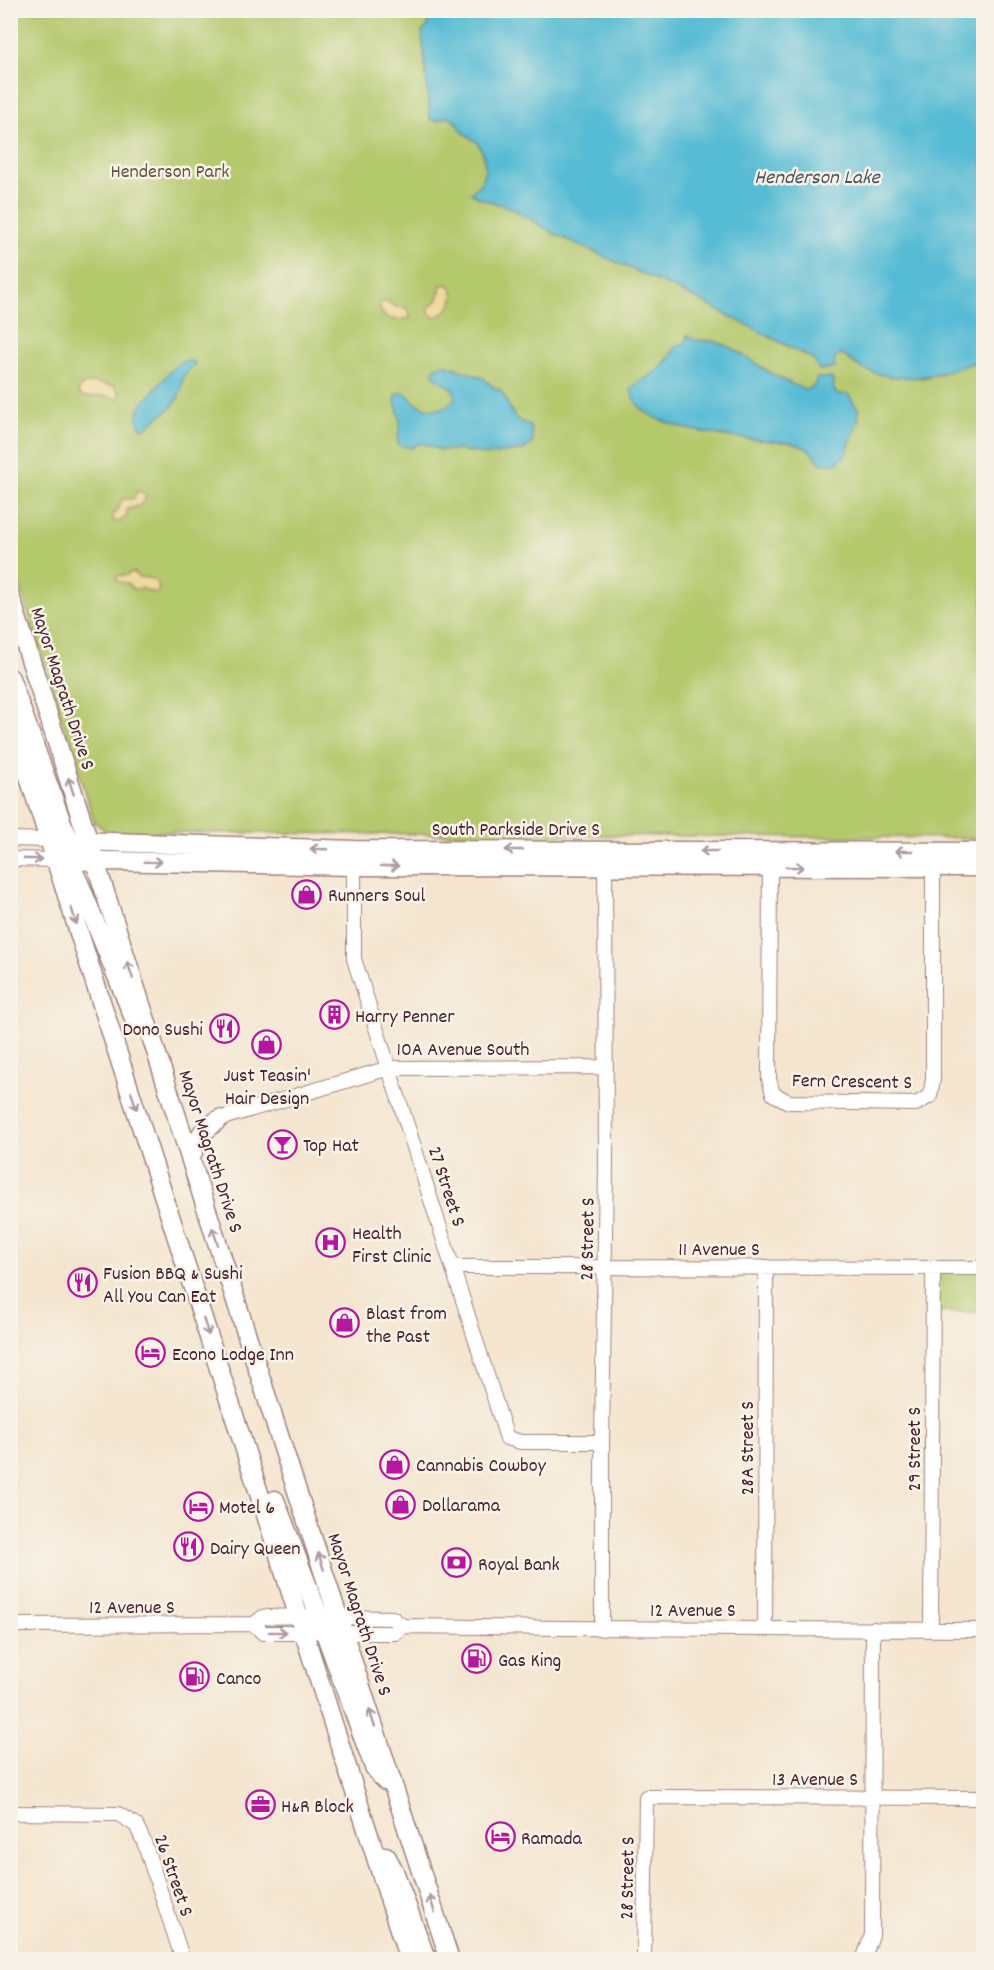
<svg xmlns="http://www.w3.org/2000/svg" width="994" height="1970" font-family="Dekko,sans-serif">
  <style>
    .green { fill: #b4c86c; stroke: #7f744c; stroke-width: 1.5 }
    .sand { fill: #eeda9e; stroke: #9c7c64; stroke-width: 1.5 }
    .water { fill: #56bbd4; stroke: #506d80; stroke-width: 1.5 }
    .lines { fill: none; stroke-linecap: round; stroke-linejoin: round }
    .minor-casing { stroke: #9f827d; stroke-width: 16 }
    .major-casing { stroke: #9f827d; stroke-width: 21 }
    .minor { stroke: #fff; stroke-width: 14 }
    .major { stroke: #fff; stroke-width: 18 }
    .oneway { stroke: #ae9aa0 }
    .labels { text-anchor: middle; stroke-width: 5; stroke-linejoin: round; paint-order: stroke }
    .park-label { font-size: 20px; fill: #6a523e; stroke: #f7f3e8 }
    .street-label { font-size: 20px; fill: #4a1f2b; stroke: #f7f3e8 }
    .poi-label { font-size: 20px; fill: #4a1f2b; stroke: #f7f3e8; text-anchor: start }
    .water-label { font-size: 21px; font-style: italic; fill: #4e5666; stroke: #f7f3e8 }
  </style>
  <rect width="100%" height="100%" fill="#f7f3e8"/>
  <filter id="ink" filterUnits="userSpaceOnUse"><feTurbulence type="fractalNoise" baseFrequency=".0167" numOctaves="2"/><feDisplacementMap in="SourceGraphic" scale="12" xChannelSelector="R" yChannelSelector="G"/><feConvolveMatrix kernelMatrix="1 2 1 2 8 2 1 2 1" color-interpolation-filters="sRGB"/></filter>
  <filter id="wash" filterUnits="userSpaceOnUse"><feTurbulence type="fractalNoise" baseFrequency=".008" numOctaves="4" result="noise"/><feDisplacementMap in="SourceGraphic" scale="24" xChannelSelector="R" yChannelSelector="G"/><feGaussianBlur stdDeviation="1.35" result="paint"/><feColorMatrix in="noise" values="0 0 0 0 0 0 0 0 0 0 0 0 0 0 0 0 0 1.4 0 .05"/><feComposite in="paint" operator="in"/></filter>
  <g filter="url(#wash)">
    <rect width="100%" height="100%" fill="#f4e5cf"/>
    <!-- green -->
    <path class="green" d="M 10,11 L 421,11 L 428,21 L 445,117 L 452,118 L 465,134 L 477,142 L 484,155 L 485,171 L 481,183 L 472,193 L 480,198 L 512,208 L 557,235 L 691,296 L 813,359 L 834,360 L 840,353 L 858,366 L 922,378 L 947,372 L 983,359 L 983,838 L 108,832 L 94,822 L 11,559 Z
      M 933,1268 L 983,1268 L 983,1312 L 933,1312 Z"/>
    <!-- sand -->
    <path class="sand" d="M 447,284 C 462,293 448,317 433,317 L 429,313 L 429,307 L 438,300 L 441,285 Z
      M 381,302 L 388,302 L 396,307 L 406,308 L 410,314 L 410,318 L 397,320 L 385,317 L 379,308 Z
      M 95,383 L 114,386 L 120,394 L 118,399 L 103,396 L 86,397 L 80,395 L 78,391 C 80,384 88,383 95,383 Z
      M 140,491 L 146,496 C 143,507 136,507 127,509 L 127,516 L 119,522 L 113,521 L 113,514 L 118,510 L 122,499 L 133,499 L 137,492 Z
      M 132,572 L 134,572 L 138,577 C 148,577 162,579 158,592 L 153,593 L 142,588 L 133,589 L 128,584 L 117,581 L 116,576 L 127,575 Z"/>
    <!-- water -->
    <path class="water" d="M 421,11 L 983,11 L 983,359 C 941,374 904,388 860,367 C 853,363 848,357 841,354 L 834,360 L 835,368 L 819,370 L 813,359 L 691,296 L 557,235 L 512,208 L 480,198 L 471,193 L 481,183 L 485,171 L 484,155 L 477,142 L 465,134 L 452,118 L 445,117 L 437,121 L 430,119 L 422,32 L 428,26 L 428,21 Z
      M 687,335 L 694,340 L 714,341 L 732,348 L 777,377 L 805,390 L 814,386 L 817,378 L 831,378 L 833,380 L 834,390 L 838,395 L 848,394 L 858,409 L 859,419 L 846,454 L 837,463 L 822,464 L 808,449 L 794,443 C 759,439 634,435 631,389 C 638,381 650,377 659,369 C 668,362 671,353 677,345 L 686,343 Z
      M 184,361 L 194,361 L 195,365 C 176,378 186,386 176,402 C 169,413 154,417 147,427 L 142,429 L 137,420 L 140,407 L 173,368 Z
      M 444,364 L 483,378 L 495,388 L 500,390 C 510,403 510,421 528,424 L 531,428 L 533,442 L 524,450 L 488,455 L 458,450 L 440,450 L 423,443 L 418,444 L 411,448 L 398,445 C 396,436 402,429 400,419 C 399,410 392,403 397,394 L 404,392 C 409,396 413,402 419,405 C 432,412 447,411 455,398 C 455,382 438,384 432,373 L 435,368 Z"/>
  </g>
  <g filter="url(#ink)">
    <g class="lines">
      <defs>
        <path id="minor" d="M 10,839 L 49,840
          M 354,858 L 354,959 L 507,1438 L 521,1442 L 602,1442
          M 770,858 L 769,1079 L 773,1094 L 789,1102 L 916,1104 L 930,1096 L 933,1079 L 933,859
          M 10,859 L 56,860
          M 219,1119 L 389,1068 L 606,1067
          M 454,1267 L 984,1268
          M 331,1617 L 392,1618 L 403,1626 L 560,1628 L 984,1630
          M 254,1624 L 263,1633 L 311,1633
          M 10,1625 L 254,1624 L 263,1617 L 306,1616
          M 602,1629 L 602,1442 L 606,1166 L 605,859
          M 765,1629 L 766,1267
          M 931,1629 L 933,1268
          M 337,1633 L 395,1633 L 403,1626
          M 10,1813 L 118,1814 L 136,1825 L 144,1842 L 183,1960
          M 644,1960 L 646,1797 L 984,1798
          M 863,1960 L 872,1935 L 873,1629"/>
        <path id="major" d="M 10,596 L 285,1454 L 450,1960
          M 10,678 L 62,823 L 70,841 L 77,847
          M 10,718 L 409,1960
          M 49,840 L 354,850 L 984,852
          M 63,854 L 69,861 L 80,885 L 135,1021
          M 56,860 L 354,866 L 984,867
          M 190,1158 L 202,1133 L 219,1119
          M 275,1500 L 319,1616 L 344,1633
          M 309,1622 L 325,1633 L 374,1767 L 385,1781
          M 386,1856 L 394,1871 L 424,1953 L 429,1960"/>
      </defs>
      <!-- minor casing -->
      <use href="#minor" class="minor-casing"/>
      <!-- major casing -->
      <use href="#major" class="major-casing"/>
      <!-- minor -->
      <use href="#minor" class="minor"/>
      <!-- major -->
      <use href="#major" class="major"/>
    </g>
    <!-- one-way arrows -->
    <defs><path id="oneway-shaft" d="M-6 0H5M1.5-3L5.5 0L1.5 3" fill="none" stroke-width="1.6" stroke-linecap="round" stroke-linejoin="round" transform="scale(1.5)"/></defs>
    <g class="oneway">
      <use href="#oneway-shaft" transform="translate(71 786) rotate(-108)"/>
      <use href="#oneway-shaft" transform="translate(319 849) rotate(-178)"/>
      <use href="#oneway-shaft" transform="translate(514 850) rotate(-180)"/>
      <use href="#oneway-shaft" transform="translate(709 851) rotate(-180)"/>
      <use href="#oneway-shaft" transform="translate(904 851) rotate(180)"/>
      <use href="#oneway-shaft" transform="translate(33 859) rotate(2)"/>
      <use href="#oneway-shaft" transform="translate(153 862) rotate(1)"/>
      <use href="#oneway-shaft" transform="translate(390 866)"/>
      <use href="#oneway-shaft" transform="translate(795 867)"/>
      <use href="#oneway-shaft" transform="translate(74 916) rotate(72)"/>
      <use href="#oneway-shaft" transform="translate(130 970) rotate(-108)"/>
      <use href="#oneway-shaft" transform="translate(134 1101) rotate(72)"/>
      <use href="#oneway-shaft" transform="translate(215 1236) rotate(-108)"/>
      <use href="#oneway-shaft" transform="translate(206 1327) rotate(72)"/>
      <use href="#oneway-shaft" transform="translate(321 1561) rotate(-108)"/>
      <use href="#oneway-shaft" transform="translate(278 1632)"/>
      <use href="#oneway-shaft" transform="translate(372 1718) rotate(-108)"/>
      <use href="#oneway-shaft" transform="translate(432 1904) rotate(-108)"/>
    </g>
  </g>
  <!-- icons -->
  <defs>
    <symbol id="shop-ring" viewBox="-11 -11 22 22"><circle r="9.5" fill="#f7f3e8" stroke="#b5179e" stroke-width="1.5"/><path d="M-5-2.5h2.3a2.7 3.5 0 0 1 5.4 0H5L5.5 6h-11ZM-1.5-2.5h3a1.5 2.3 0 0 0-3 0Z" fill="#b5179e"/></symbol>
    <symbol id="building-ring" viewBox="-11 -11 22 22"><circle r="9.5" fill="#f7f3e8" stroke="#b5179e" stroke-width="1.5"/><path d="M-4-6H4V6H1V3H-1V6H-4ZM-2.5-4.3h1.7v1.8h-1.7ZM.8-4.3h1.7v1.8H.8ZM-2.5-1h1.7V.8h-1.7ZM.8-1h1.7V.8H.8Z" fill="#b5179e"/></symbol>
    <symbol id="restaurant-ring" viewBox="-11 -11 22 22"><circle r="9.5" fill="#f7f3e8" stroke="#b5179e" stroke-width="1.5"/><path d="M-5-6h1v4h1v-4h1v4h1v-4h1v5L-1.5 .5V6h-2V.5L-5-1ZM5-6V6H3V1.5H1.5Q1.5-4 5-6Z" fill="#b5179e"/></symbol>
    <symbol id="bar-ring" viewBox="-11 -11 22 22"><circle r="9.5" fill="#f7f3e8" stroke="#b5179e" stroke-width="1.5"/><path d="M-6-5H6L.8 .8V4.5H3.5V6h-7V4.5H-.8V.8Z" fill="#b5179e"/></symbol>
    <symbol id="hospital-ring" viewBox="-11 -11 22 22"><circle r="9.5" fill="#f7f3e8" stroke="#b5179e" stroke-width="1.5"/><path d="M-5-5h3v3.5h4V-5h3V5h-3V1.5h-4V5h-3Z" fill="#b5179e"/></symbol>
    <symbol id="hotel-ring" viewBox="-11 -11 22 22"><circle r="9.5" fill="#f7f3e8" stroke="#b5179e" stroke-width="1.5"/><path d="M-6-4.5h1.5V1H6V5H4.5V3h-9V5H-6ZM-4 0a1.8 1.8 0 1 1 3.6 0ZM.5 0V-2.5h3Q6-2.5 6 0Z" fill="#b5179e"/></symbol>
    <symbol id="bank-ring" viewBox="-11 -11 22 22"><circle r="9.5" fill="#f7f3e8" stroke="#b5179e" stroke-width="1.5"/><path d="M-6-4H6V4H-6ZM0-2.3a2.3 2.3 0 1 0 0 4.6a2.3 2.3 0 1 0 0-4.6Z" fill="#b5179e"/></symbol>
    <symbol id="fuel-ring" viewBox="-11 -11 22 22"><circle r="9.5" fill="#f7f3e8" stroke="#b5179e" stroke-width="1.5"/><path d="M-5.5-6h7V0h2V4h1.3V-2.5L3-4.5l.8-.8L6-3V5H2.5V1h-1V6h-7ZM-4.2-4.7v3.2H.2V-4.7Z" fill="#b5179e"/></symbol>
    <symbol id="office-ring" viewBox="-11 -11 22 22"><circle r="9.5" fill="#f7f3e8" stroke="#b5179e" stroke-width="1.5"/><path d="M-6-3h4V-5.5h4V-3h4V5H-6ZM-1-4.5V-3h2v-1.5ZM-6 0V1H6V0Z" fill="#b5179e"/></symbol>
  </defs>
  <g fill-rule="evenodd">
    <use href="#shop-ring" x="290" y="878" width="33" height="33"/>
    <use href="#building-ring" x="318" y="998" width="33" height="33"/>
    <use href="#restaurant-ring" x="208" y="1012" width="33" height="33"/>
    <use href="#shop-ring" x="250" y="1028" width="33" height="33"/>
    <use href="#bar-ring" x="266" y="1128" width="33" height="33"/>
    <use href="#hospital-ring" x="314" y="1226" width="33" height="33"/>
    <use href="#restaurant-ring" x="66" y="1266" width="33" height="33"/>
    <use href="#shop-ring" x="328" y="1306" width="33" height="33"/>
    <use href="#hotel-ring" x="134" y="1336" width="33" height="33"/>
    <use href="#shop-ring" x="378" y="1448" width="33" height="33"/>
    <use href="#shop-ring" x="384" y="1488" width="33" height="33"/>
    <use href="#hotel-ring" x="182" y="1490" width="33" height="33"/>
    <use href="#restaurant-ring" x="172" y="1530" width="33" height="33"/>
    <use href="#bank-ring" x="440" y="1546" width="33" height="33"/>
    <use href="#fuel-ring" x="460" y="1642" width="33" height="33"/>
    <use href="#fuel-ring" x="178" y="1660" width="33" height="33"/>
    <use href="#office-ring" x="244" y="1788" width="33" height="33"/>
    <use href="#hotel-ring" x="484" y="1820" width="33" height="33"/>
  </g>
  <g class="labels">
    <!-- park labels -->
    <g class="park-label">
      <text x="170" y="177">Henderson Park</text>
    </g>
    <!-- street labels -->
    <g class="street-label">
      <text transform="translate(64 688) rotate(72)" y="7">Mayor Magrath Drive S</text>
      <text x="516" y="835">South Parkside Drive S</text>
      <text x="463" y="1055">10A Avenue South</text>
      <text transform="translate(852 1080) rotate(1)" y="7">Fern Crescent S</text>
      <text transform="translate(212 1151) rotate(72)" y="7">Mayor Magrath Drive S</text>
      <text transform="translate(448 1186) rotate(72)" y="7">27 Street S</text>
      <text transform="translate(586 1239) rotate(-89)" y="7">28 Street S</text>
      <text x="719" y="1255">11 Avenue S</text>
      <text transform="translate(746 1448) rotate(-90)" y="7">28A Street S</text>
      <text transform="translate(913 1449) rotate(-90)" y="7">29 Street S</text>
      <text x="132" y="1613">12 Avenue S</text>
      <text x="693" y="1616">12 Avenue S</text>
      <text transform="translate(361 1614) rotate(72)" y="7">Mayor Magrath Drive S</text>
      <text x="815" y="1785">13 Avenue S</text>
      <text transform="translate(175 1875) rotate(71)" y="7">26 Street S</text>
      <text transform="translate(626 1878) rotate(-89)" y="7">28 Street S</text>
    </g>
    <!-- poi labels -->
    <g class="poi-label">
      <text x="328" y="901">Runners Soul</text>
      <text x="355" y="1022">Harry Penner</text>
      <text x="203" y="1035" text-anchor="end">Dono Sushi</text>
      <text x="267" y="1081" text-anchor="middle">Just Teasin'<tspan x="267" dy="23">Hair Design</tspan></text>
      <text x="303" y="1151">Top Hat</text>
      <text x="352" y="1239">Health<tspan x="352" dy="23">First Clinic</tspan></text>
      <text x="103" y="1279">Fusion BBQ &amp; Sushi<tspan x="103" dy="23">All You Can Eat</tspan></text>
      <text x="366" y="1319">Blast from<tspan x="366" dy="23">the Past</tspan></text>
      <text x="172" y="1360">Econo Lodge Inn</text>
      <text x="416" y="1471">Cannabis Cowboy</text>
      <text x="422" y="1511">Dollarama</text>
      <text x="219" y="1513">Motel 6</text>
      <text x="210" y="1554">Dairy Queen</text>
      <text x="478" y="1570">Royal Bank</text>
      <text x="498" y="1666">Gas King</text>
      <text x="216" y="1684">Canco</text>
      <text x="281" y="1812">H&amp;R Block</text>
      <text x="521" y="1844">Ramada</text>
    </g>
    <!-- water labels -->
    <g class="water-label">
      <text x="817" y="183">Henderson Lake</text>
    </g>
  </g>
  <!-- margin -->
  <rect width="994" height="1970" fill="none" stroke="#f7f3e8" stroke-width="36"/>
</svg>
